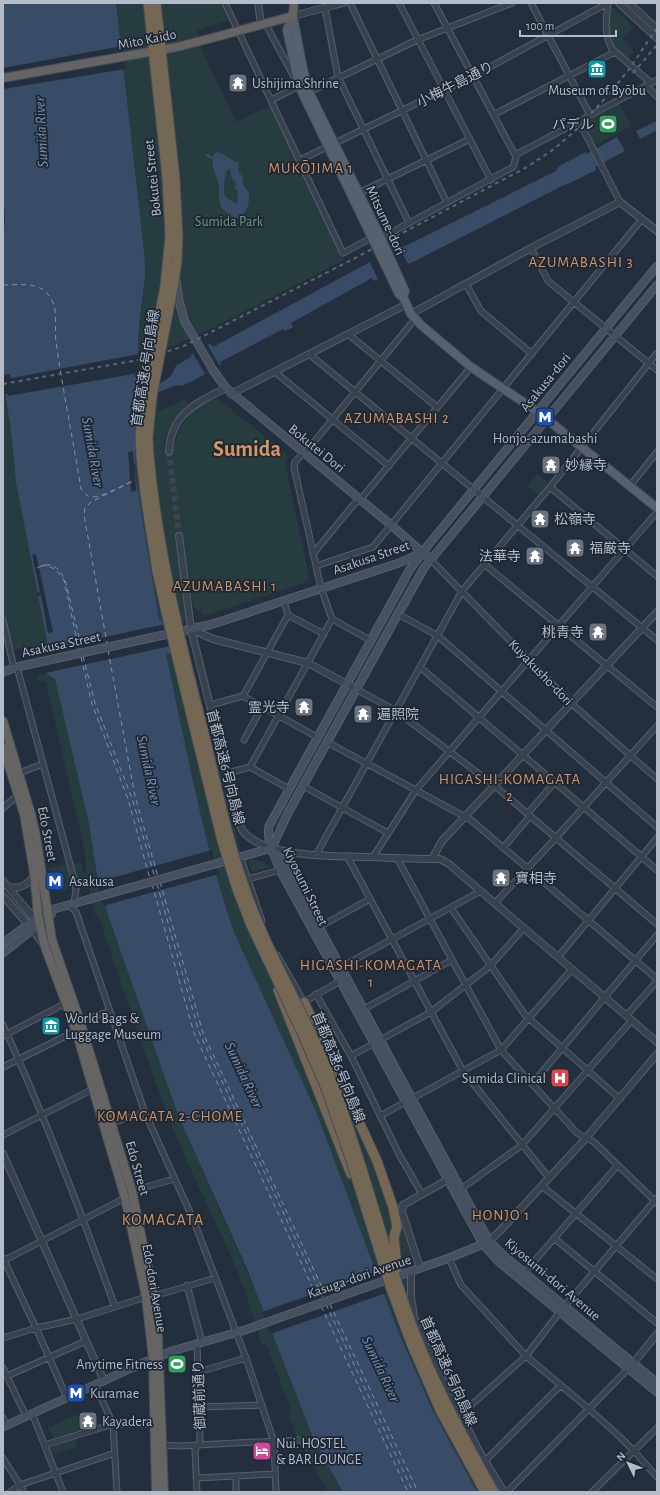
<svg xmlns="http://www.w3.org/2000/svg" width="660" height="1495" font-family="'Alegreya Sans','Noto Sans JP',sans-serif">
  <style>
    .green { fill: #263c3f }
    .water { fill: #394c67; fill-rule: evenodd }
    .pier { fill: #242f3e }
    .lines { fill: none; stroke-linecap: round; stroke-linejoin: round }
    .stream { stroke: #394c67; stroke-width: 2 }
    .ferry { stroke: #7c92b1; stroke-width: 1; stroke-dasharray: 5 4; stroke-linecap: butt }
    .tertiary-tunnel { stroke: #3a4453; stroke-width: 6; stroke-dasharray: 6 3; stroke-linecap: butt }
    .minor-casing { stroke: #565f6c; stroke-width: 7 }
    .tertiary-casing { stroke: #565f6c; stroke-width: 8 }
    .secondary-casing { stroke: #565f6c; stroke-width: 9 }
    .primary-casing { stroke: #414a57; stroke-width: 10 }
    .trunk-casing { stroke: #434c59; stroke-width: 10 }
    .motorway-casing { stroke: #434c59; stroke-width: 11 }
    .minor { stroke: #38414e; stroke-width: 5 }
    .tertiary { stroke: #38414e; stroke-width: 6 }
    .secondary { stroke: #465061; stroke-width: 7 }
    .primary { stroke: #56606e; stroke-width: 8 }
    .trunk { stroke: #656462; stroke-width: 8 }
    .motorway { stroke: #746855; stroke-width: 9 }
    .rail { stroke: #5a6575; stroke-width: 2; stroke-dasharray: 4 4; stroke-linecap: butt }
    .trunk-bridge-casing { stroke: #434c59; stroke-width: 10; stroke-linecap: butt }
    .motorway-bridge-casing { stroke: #434c59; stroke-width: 11; stroke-linecap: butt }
    .trunk-bridge { stroke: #656462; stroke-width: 8 }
    .motorway-bridge { stroke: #746855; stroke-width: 9 }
    .labels { text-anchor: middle; stroke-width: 3.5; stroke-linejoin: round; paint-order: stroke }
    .street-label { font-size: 14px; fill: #b4bcc9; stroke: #1d2633 }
    .poi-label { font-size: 14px; fill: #b4bcc9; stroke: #1d2633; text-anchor: start }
    .park-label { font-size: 14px; fill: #6b9a76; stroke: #1d2633 }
    .water-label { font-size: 15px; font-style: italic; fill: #7c92b1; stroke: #1d2633 }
    .neighbourhood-label { font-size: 15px; letter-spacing: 1px; fill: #d59563; stroke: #1d2633 }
    .quarter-label { font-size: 16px; letter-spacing: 1px; fill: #d59563; stroke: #1d2633 }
    .town-label { font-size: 22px; font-weight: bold; fill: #d59563; stroke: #1d2633 }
  </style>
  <rect width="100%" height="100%" fill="#242f3e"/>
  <!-- green -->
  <path class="green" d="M 116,3 L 221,3 L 230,20 L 197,30 L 203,52 L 236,122 L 270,106 L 344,260 L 199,335 L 166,349 L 159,384 L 143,379 C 131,365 143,298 145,276 C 145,268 145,260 144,251 Z
    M 611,6 L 634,27 L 623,38 L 625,42 L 634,51 L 628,60 C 605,39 609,35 611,6 Z
    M 620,104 L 631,126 L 595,145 L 585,125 L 585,122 Z
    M 3,378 L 12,439 L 16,483 L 47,641 L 41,650 L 33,652 L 31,646 L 13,650 L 3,613 Z
    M 158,394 L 159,411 L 185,399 L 188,404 C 175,417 165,431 164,450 L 173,451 C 176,428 193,403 217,398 L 289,456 L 285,463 L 309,577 L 307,582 L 204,616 L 193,605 L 182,535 L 176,536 L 186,620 L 181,621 L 237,837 L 243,869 L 255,906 L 391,1196 L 411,1252 L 410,1258 L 406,1267 L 409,1294 L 415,1323 L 451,1404 L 499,1492 L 477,1492 L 433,1411 L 398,1331 L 316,1111 L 234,932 C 203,842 185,747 165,654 L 170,653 L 162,621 L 159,619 L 135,474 L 134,464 L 137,463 L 137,461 L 135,461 L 137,413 L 141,406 Z
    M 538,474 L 548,483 L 538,495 L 527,486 Z
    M 408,581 L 411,581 L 358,678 L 356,677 Z
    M 47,674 L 55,679 L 89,824 L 97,875 L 108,915 L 178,1115 L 256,1292 L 314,1440 L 343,1492 L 328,1492 L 296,1435 L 289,1414 L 292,1412 L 266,1344 L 262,1345 L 250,1308 L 251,1308 C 231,1249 201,1195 177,1138 C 147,1065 124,989 98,915 L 95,915 L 88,885 L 86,883 L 86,886 L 79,887 L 73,864 L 81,862 L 83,873 L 87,873 L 84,847 L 46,683 L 43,681 L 39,683 L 37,675 Z
    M 349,690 L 350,692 L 276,828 L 275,827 L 281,814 Z
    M 253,859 L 264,862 L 271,867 L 252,872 L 248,860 Z
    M 69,864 L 73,887 L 63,891 L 56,891 L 51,886 L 49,868 Z
    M 78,1414 L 85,1431 L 54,1440 L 48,1428 Z
    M 75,1439 L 78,1447 L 51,1455 L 49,1448 Z"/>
  <!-- water -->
  <path class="water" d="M 3,3 L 116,3 L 144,251 C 145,260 145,268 145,276 C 143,298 131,365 144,379 L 159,384 L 171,376 L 176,366 L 192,356 L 191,354 L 210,344 L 213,347 L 370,262 L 371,263 L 556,171 L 559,166 L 586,152 L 587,154 L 617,137 L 625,151 L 595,167 L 596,170 L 568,184 L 564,185 L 409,264 L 407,262 L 377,277 L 378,279 L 374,281 L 372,278 L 291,323 L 293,327 L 285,331 L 283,329 L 220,362 L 221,365 C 212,370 191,383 183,385 C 180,386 177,385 174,386 C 162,390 144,399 138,410 C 137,413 137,416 136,419 L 135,461 L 138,461 L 137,463 L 134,464 L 135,474 L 159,619 L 162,621 L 171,653 L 166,654 C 186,747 203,842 234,932 L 316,1111 L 398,1331 L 433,1411 L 477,1492 L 343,1492 L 314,1440 L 247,1269 L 178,1115 L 108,915 L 97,875 L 89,824 L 55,679 L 47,674 L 41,650 L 46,645 L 47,641 L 16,483 L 12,439 L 3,378 L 3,239 L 5,221 L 3,186 Z
    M 657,121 L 657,130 L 640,139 L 636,131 Z
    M 216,152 C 226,153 230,161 239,163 C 236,174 242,172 243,180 C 243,183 242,183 244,186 C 246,189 248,190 249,194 C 250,202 246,219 235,218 C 229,217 224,210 220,206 C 221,202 219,201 219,197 C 218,194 220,190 219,187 C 218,176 207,164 216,152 ZM 230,169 L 232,179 L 236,182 L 235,188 L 238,191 L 237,204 L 225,197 C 223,188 224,179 227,170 Z"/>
  <!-- pier -->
  <path class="pier" d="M 122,46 L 126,69 L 3,89 L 3,68 Z
    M 400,248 L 407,262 L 377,277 L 370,263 Z
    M 207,344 L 220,366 L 205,374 L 192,352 Z
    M 139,354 L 139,373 L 8,396 L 8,394 L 3,394 L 3,375 L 10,374 L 11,378 Z
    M 133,451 L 136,491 L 131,492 L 128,452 Z
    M 36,554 L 53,632 L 48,633 L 41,595 L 37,596 L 37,593 L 40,591 L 32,555 Z
    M 165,624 L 171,646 L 45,673 L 39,651 Z
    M 212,850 L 219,874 L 103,906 L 97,882 Z
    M 377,1271 L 386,1293 L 270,1334 L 262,1312 Z"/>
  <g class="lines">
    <!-- stream -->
    <path class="stream" d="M 206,155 L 213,158"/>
    <!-- ferry -->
    <path class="ferry" d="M 3,285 C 19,285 40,281 50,297 C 59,310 54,327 56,342 C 63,391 73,440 81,489 C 84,492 86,496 91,497 C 101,498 123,485 133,481 L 91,502 L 85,508 L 84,515 L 107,643
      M 41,566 L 45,565 L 55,569 L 64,580 L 79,650
      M 37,568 C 51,561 58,566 65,580 L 82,649
      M 108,650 L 135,796 L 158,877
      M 83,656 L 95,703 L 133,801 L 155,878
      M 81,657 L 92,704 L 128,799 L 150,879
      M 160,882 L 203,1033 L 327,1298
      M 152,884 L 194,1033 L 319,1301
      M 157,884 L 199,1032 L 324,1300
      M 326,1304 L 413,1492
      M 330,1304 L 418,1492
      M 321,1306 L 408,1492"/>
    <!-- tertiary-tunnel -->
    <path class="tertiary-tunnel" d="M 169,451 L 179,536"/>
    <defs>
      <path id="minor" d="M 225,3 L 343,253 L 371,238
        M 350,3 L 447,203
        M 399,3 L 491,180
        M 434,3 L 516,157
        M 531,3 L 590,115
        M 608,3 C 606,19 604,35 612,49 L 651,83
        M 325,8 L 338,77 L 409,223
        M 265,23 L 299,86 L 271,100
        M 646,85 L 657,97
        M 309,92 L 417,40 L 512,3
        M 493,115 L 615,52
        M 579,121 L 620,202
        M 300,160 L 473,76 L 608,3
        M 359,193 L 470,139
        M 381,238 L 513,167 L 517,154 L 657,80
        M 531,248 L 548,281 L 657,370
        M 466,284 L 481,311 L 532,354
        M 348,334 L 437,407
        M 309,354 L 657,640
        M 275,372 L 389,466
        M 303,453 L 295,462 L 294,467 L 321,588 L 332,619 L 370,640
        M 304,454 L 415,319
        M 630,486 L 657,452
        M 550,487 L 657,576
        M 313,554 L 354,504 L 360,500 L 471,367
        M 431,560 L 572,704 L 657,779
        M 484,564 L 657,707
        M 316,566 L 373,547 L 642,219
        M 398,614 L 438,636 L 657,827
        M 288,615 L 324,634
        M 3,620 L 14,668
        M 17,667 L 74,879 L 76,890 L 74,903
        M 420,667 L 657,870
        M 356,689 L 396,711 L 495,786 L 657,924
        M 243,696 L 317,737
        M 210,705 L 243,696 L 288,615 L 284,601
        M 244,740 L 262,707
        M 327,742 L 471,820 L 657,979
        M 250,767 L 289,789
        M 19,773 L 43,764
        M 227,773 L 250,767 L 332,619
        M 303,786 L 388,833
        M 3,808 L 19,794
        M 528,813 L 554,783
        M 503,848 L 530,816
        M 316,855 L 462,591 L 550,487 L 657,353
        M 240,856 L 262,921
        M 347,856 L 463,1071 L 549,1178
        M 373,857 L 416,790 L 657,512
        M 397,858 L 501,1050 L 577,1133 L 594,1142 L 657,1203
        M 248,879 L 280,870
        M 495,903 L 553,841 L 657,726
        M 69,905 L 76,912 L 145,1113 L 193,1219 L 246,1358 L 274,1442 L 276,1492
        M 451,908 L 525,1015 L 620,1099
        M 319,927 L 370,899
        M 277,955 L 304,1002 L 347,977
        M 558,957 L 657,838
        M 339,968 L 481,891
        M 316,994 L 351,1056 L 400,1156 L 422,1194
        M 364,1009 L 452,960
        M 627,1015 L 657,981
        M 80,1021 L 110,1011
        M 3,1025 C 45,1117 81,1212 115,1307
        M 3,1036 L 66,1003
        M 351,1056 L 431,1012 L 490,966 L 524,928
        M 3,1067 L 76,1031
        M 532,1084 L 657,935
        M 380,1116 L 501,1050 L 572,969
        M 111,1123 L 145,1113
        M 3,1135 L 95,1088
        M 542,1186 L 657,1279
        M 461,1189 L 522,1145 L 632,1020
        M 554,1238 L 657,1323
        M 3,1258 L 36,1328 L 67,1398
        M 449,1258 L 461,1285 L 526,1356 L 589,1409 L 620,1437 L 634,1451 L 657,1477
        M 3,1261 L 125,1198 L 132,1191 L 174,1179
        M 524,1273 L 618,1165
        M 187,1285 L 202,1343
        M 154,1296 L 215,1278
        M 564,1307 L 657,1198
        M 3,1338 L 36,1328 L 77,1319 L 146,1297
        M 3,1368 L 26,1416
        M 198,1372 L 246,1358
        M 7,1376 L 86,1341
        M 95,1385 L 113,1424 L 117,1492
        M 199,1407 L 262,1405
        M 32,1413 L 63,1492
        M 460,1415 L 526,1356 L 559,1313
        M 3,1418 L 6,1425
        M 45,1445 L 113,1424 L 154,1424
        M 163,1445 L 177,1446 L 299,1440
        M 3,1458 L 24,1492
        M 485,1461 L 561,1385
        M 236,1476 L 236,1492
        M 196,1478 L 275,1474
        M 10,1492 L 20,1485 L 115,1453
        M 197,1492 L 195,1450 L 200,1441 L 197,1344
        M 507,1492 L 628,1369
        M 592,1492 L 657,1428"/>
      <path id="tertiary" d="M 258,3 L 261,24
        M 619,3 L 657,38
        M 629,3 L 657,29
        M 293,16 L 343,3
        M 411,314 L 531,248 L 620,202 L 657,231
        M 231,394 L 407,304
        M 169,451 C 171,414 196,403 226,388
        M 179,536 L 191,629 L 240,826 C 255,859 338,856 370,857 C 393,858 417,859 440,859 L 449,864 L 657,1042
        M 191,629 L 213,639 L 308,663 L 356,689
        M 432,859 L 442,841 L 657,612
        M 3,881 L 37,922
        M 7,886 C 18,891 31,884 34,873
        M 3,896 L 33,930 L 43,944
        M 3,1154 L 104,1381
        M 489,1241 L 500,1231 L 586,1138 L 657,1054
        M 420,1268 L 402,1212 L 403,1205 L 451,1178
        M 411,1271 L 411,1297 L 414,1317 L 426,1346 L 479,1451 L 504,1492
        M 631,1366 L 657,1334"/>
      <path id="secondary" d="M 657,266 L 429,544 L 410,569 L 269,826 C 266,841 275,856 280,870 L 483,1244 L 498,1261 L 657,1392
        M 176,280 L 179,301 L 185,322 L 213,370 L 226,388 L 391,525 L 431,560
        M 3,672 L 17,667 L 191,629 L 213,624 L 399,563 L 421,553
        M 272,848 L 287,815 L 398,614 L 424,568 L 657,285
        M 277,854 L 286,866 L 489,1241 L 504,1256 L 657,1383
        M 3,943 L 47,911 L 272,848
        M 3,953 L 51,915
        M 3,1427 L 138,1365 L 172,1351 L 245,1330 L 449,1258 L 486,1243"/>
      <path id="primary" d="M 293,16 L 287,30 L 299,86 L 399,294 L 403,297 L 411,314 L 421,325 L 471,367 L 538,412 L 657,508
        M 293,17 L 303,69 L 309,92 L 381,238 L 405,291 L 403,297"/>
      <path id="trunk" d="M 212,38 L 293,16 L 294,3
        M 3,721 L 31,814 L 36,836 L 52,940 L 80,1021 L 132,1191 L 154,1296 L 158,1337 L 164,1492
        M 3,748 L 24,814 L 34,873 L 38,916 L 44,944 L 76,1031 L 125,1198 L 146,1297 L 153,1359 L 156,1492"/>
      <path id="motorway" d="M 278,990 L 351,1174
        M 304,1002 L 377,1161 L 393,1207 L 397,1227 L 394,1237"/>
    </defs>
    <!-- minor casing -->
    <use href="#minor" class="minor-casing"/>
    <!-- tertiary casing -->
    <use href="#tertiary" class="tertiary-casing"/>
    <!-- secondary casing -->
    <use href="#secondary" class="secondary-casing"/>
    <!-- primary casing -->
    <use href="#primary" class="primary-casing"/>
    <!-- trunk casing -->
    <use href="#trunk" class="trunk-casing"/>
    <!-- motorway casing -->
    <use href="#motorway" class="motorway-casing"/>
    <!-- minor -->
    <use href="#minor" class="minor"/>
    <!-- tertiary -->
    <use href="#tertiary" class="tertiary"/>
    <!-- secondary -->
    <use href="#secondary" class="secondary"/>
    <!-- primary -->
    <use href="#primary" class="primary"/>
    <!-- trunk -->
    <use href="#trunk" class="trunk"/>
    <!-- motorway -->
    <use href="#motorway" class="motorway"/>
    <!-- rail -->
    <path class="rail" d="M 633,73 L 657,45
      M 3,384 L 144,359 L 184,346 L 359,256 L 527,167 L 554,149 L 577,129 L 611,92 L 630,68 L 657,28"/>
    <defs>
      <path id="trunk-bridge" d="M 3,78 L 177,47 L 212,38"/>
      <path id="motorway-bridge" d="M 148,3 L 167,178 L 170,236 L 165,286 L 144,395 L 140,437 L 141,457 L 145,494 L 157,571 L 169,625 L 222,841 L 237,889 L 251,925 L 302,1033 L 325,1086 L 350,1158 L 390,1286 L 411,1343 L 440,1410 L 485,1492
        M 156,3 L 175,178 L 178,236 L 177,261 L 173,288 L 152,396 L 148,437 L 149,456 C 158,552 181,644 205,737 C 217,787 227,838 244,886 C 267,954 307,1016 333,1083 C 360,1155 379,1230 404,1303 C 426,1370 460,1431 494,1492
        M 394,1237 L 397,1268"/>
    </defs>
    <!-- trunk-bridge casing -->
    <use href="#trunk-bridge" class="trunk-bridge-casing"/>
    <!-- motorway-bridge casing -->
    <use href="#motorway-bridge" class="motorway-bridge-casing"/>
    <!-- trunk-bridge -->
    <use href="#trunk-bridge" class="trunk-bridge"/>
    <!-- motorway-bridge -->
    <use href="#motorway-bridge" class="motorway-bridge"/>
  </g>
  <!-- icons -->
  <defs>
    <symbol id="museum-square" viewBox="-11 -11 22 22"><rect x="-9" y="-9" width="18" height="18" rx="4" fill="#0f9aa8" stroke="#1d2633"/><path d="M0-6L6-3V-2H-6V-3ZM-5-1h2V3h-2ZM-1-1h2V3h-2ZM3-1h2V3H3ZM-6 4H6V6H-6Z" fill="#fff"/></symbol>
    <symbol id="temple-square" viewBox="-11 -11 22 22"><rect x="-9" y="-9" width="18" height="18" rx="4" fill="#6b7280" stroke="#1d2633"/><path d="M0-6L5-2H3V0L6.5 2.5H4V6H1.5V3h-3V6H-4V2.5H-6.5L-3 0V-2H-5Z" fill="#fff"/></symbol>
    <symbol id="stadium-square" viewBox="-11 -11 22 22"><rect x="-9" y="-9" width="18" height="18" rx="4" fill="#2e9e5b" stroke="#1d2633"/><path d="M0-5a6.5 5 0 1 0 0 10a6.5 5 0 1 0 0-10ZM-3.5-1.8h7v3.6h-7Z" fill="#fff"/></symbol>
    <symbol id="metro-square" viewBox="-11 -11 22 22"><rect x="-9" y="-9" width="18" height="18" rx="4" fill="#1a4fb4" stroke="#1d2633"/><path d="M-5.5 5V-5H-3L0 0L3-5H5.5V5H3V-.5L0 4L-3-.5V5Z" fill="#fff"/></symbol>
    <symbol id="hospital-square" viewBox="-11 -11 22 22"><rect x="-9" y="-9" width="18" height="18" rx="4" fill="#e0444e" stroke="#1d2633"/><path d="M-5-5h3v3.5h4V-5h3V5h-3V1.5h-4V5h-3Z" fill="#fff"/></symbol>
    <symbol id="hotel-square" viewBox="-11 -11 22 22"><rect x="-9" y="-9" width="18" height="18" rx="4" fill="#d1479c" stroke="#1d2633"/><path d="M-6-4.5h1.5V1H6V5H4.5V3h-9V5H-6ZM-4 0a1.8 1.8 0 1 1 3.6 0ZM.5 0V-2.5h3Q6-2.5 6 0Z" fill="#fff"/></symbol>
  </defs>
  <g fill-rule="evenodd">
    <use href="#museum-square" x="586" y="58" width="22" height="22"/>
    <use href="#temple-square" x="227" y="72" width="22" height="22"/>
    <use href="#stadium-square" x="597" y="113" width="22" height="22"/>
    <use href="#metro-square" x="534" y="406" width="22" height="22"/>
    <use href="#temple-square" x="540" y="454" width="22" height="22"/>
    <use href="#temple-square" x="529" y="508" width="22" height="22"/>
    <use href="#temple-square" x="564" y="537" width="22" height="22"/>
    <use href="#temple-square" x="524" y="545" width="22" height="22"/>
    <use href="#temple-square" x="587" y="621" width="22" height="22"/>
    <use href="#temple-square" x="293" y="696" width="22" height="22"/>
    <use href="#temple-square" x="352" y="703" width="22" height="22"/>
    <use href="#temple-square" x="490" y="867" width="22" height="22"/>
    <use href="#metro-square" x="44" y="870" width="22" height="22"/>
    <use href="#museum-square" x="40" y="1015" width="22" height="22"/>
    <use href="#hospital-square" x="549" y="1067" width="22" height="22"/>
    <use href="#stadium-square" x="166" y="1353" width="22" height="22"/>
    <use href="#metro-square" x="65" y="1382" width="22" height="22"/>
    <use href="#temple-square" x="77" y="1410" width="22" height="22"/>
    <use href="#hotel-square" x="251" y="1440" width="22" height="22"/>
  </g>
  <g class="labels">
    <!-- street labels -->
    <g class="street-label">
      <text transform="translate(147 39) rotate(-11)" y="5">Mito Kaido</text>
      <text transform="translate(455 84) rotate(-27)" y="5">小梅牛島通り</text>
      <text transform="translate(152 178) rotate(-96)" y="5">Bokutei Street</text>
      <text transform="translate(386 220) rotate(65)" y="5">Mitsume-dori</text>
      <text transform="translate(145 368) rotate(-81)" y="5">首都高速6号向島線</text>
      <text transform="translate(545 382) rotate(-51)" y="5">Asakusa-dori</text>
      <text transform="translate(317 448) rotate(39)" y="5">Bokutei Dori</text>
      <text transform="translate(371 557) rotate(-19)" y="5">Asakusa Street</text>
      <text transform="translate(61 644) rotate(-12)" y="5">Asakusa Street</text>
      <text transform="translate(541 672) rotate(46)" y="5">Kuyakusho-dori</text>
      <text transform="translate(226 767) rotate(76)" y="5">首都高速6号向島線</text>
      <text transform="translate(48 834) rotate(79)" y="5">Edo Street</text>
      <text transform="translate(306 886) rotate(64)" y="5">Kiyosumi Street</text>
      <text transform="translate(339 1067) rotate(68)" y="5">首都高速6号向島線</text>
      <text transform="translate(138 1168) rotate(74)" y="5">Edo Street</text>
      <text transform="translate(359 1276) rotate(-19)" y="5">Kasuga-dori Avenue</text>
      <text transform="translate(553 1279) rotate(40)" y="5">Kiyosumi-dori Avenue</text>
      <text transform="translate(155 1288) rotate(80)" y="5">Edo-dori Avenue</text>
      <text transform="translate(449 1371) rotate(66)" y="5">首都高速6号向島線</text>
      <text transform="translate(199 1395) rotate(-92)" y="5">御蔵前通り</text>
    </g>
    <!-- poi labels -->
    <g class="poi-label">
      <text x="252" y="88">Ushijima Shrine</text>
      <text x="597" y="95" text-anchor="middle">Museum of Byōbu</text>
      <text x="594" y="129" text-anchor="end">パデル</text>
      <text x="545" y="443" text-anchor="middle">Honjo-azumabashi</text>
      <text x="565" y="470">妙縁寺</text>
      <text x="554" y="524">松嶺寺</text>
      <text x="589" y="553">福厳寺</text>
      <text x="521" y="561" text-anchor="end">法華寺</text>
      <text x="584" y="637" text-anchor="end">桃青寺</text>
      <text x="290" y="712" text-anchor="end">霊光寺</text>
      <text x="377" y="719">遍照院</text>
      <text x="515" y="883">寶相寺</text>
      <text x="69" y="886">Asakusa</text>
      <text x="65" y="1023">World Bags &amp;<tspan x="65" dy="16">Luggage Museum</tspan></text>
      <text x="546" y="1083" text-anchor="end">Sumida Clinical</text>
      <text x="163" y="1369" text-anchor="end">Anytime Fitness</text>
      <text x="90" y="1398">Kuramae</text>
      <text x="102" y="1426">Kayadera</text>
      <text x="276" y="1448">Nui. HOSTEL<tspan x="276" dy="16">&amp; BAR LOUNGE</tspan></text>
    </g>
    <!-- park labels -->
    <g class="park-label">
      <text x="229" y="226">Sumida Park</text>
    </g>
    <!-- water labels -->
    <g class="water-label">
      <text transform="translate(41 132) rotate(-93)" y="5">Sumida River</text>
      <text transform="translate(93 452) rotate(80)" y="5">Sumida River</text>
      <text transform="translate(149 770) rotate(78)" y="5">Sumida River</text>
      <text transform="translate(244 1075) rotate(65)" y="5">Sumida River</text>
      <text transform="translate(381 1369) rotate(65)" y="5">Sumida River</text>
    </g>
    <!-- neighbourhood labels -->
    <g class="neighbourhood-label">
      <text x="311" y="173">MUKŌJIMA 1</text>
      <text x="581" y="267">AZUMABASHI 3</text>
      <text x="397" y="423">AZUMABASHI 2</text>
      <text x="225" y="591">AZUMABASHI 1</text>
      <text x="510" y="784">HIGASHI-KOMAGATA<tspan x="510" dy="17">2</tspan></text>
      <text x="371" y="970">HIGASHI-KOMAGATA<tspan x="371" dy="17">1</tspan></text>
      <text x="170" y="1121">KOMAGATA 2-CHOME</text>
      <text x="501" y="1220">HONJO 1</text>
    </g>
    <!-- quarter labels -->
    <g class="quarter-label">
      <text x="163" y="1225">KOMAGATA</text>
    </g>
    <!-- town labels -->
    <g class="town-label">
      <text x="247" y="456">Sumida</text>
    </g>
  </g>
  <!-- border -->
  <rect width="660" height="1495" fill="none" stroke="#b4bcc9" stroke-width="8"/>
  <!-- north arrow -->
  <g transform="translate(628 1463) rotate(313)" stroke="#1d2633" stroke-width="3" paint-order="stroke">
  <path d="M0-3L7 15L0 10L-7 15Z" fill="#b4bcc9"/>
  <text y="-6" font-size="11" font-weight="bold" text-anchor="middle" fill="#b4bcc9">N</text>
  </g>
  <!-- scale -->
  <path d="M520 30v6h96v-6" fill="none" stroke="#b4bcc9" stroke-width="2"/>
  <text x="526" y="30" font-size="12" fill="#b4bcc9" stroke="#1d2633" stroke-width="3" paint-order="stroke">100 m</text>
</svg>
